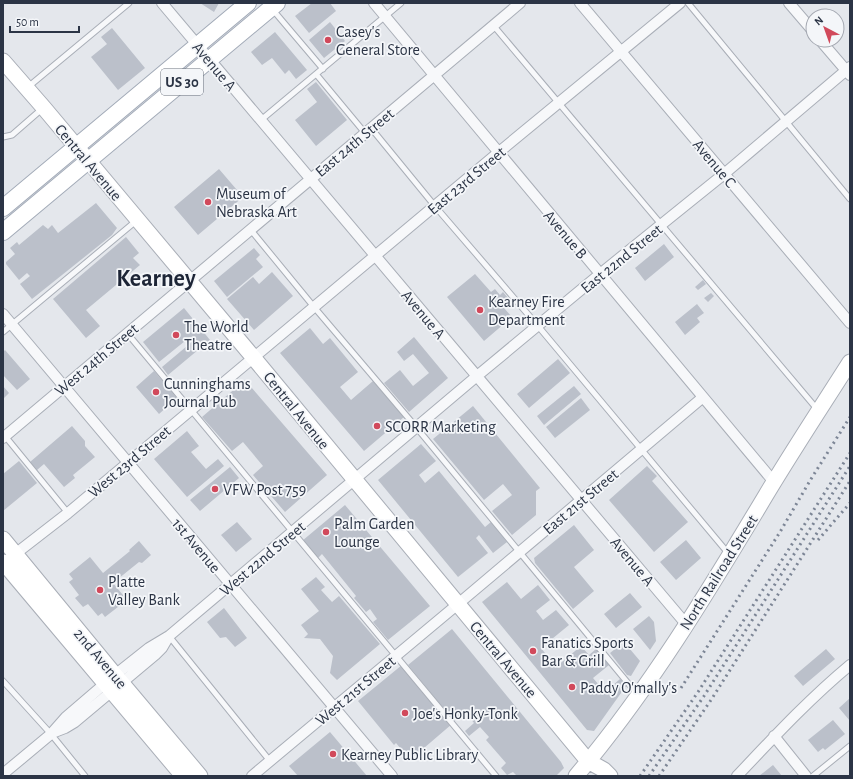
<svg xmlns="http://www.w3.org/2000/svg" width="853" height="779" font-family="'Alegreya Sans',sans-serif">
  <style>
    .building { fill: #bbc0ca }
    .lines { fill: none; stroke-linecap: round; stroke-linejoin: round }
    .lane-casing { stroke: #a9aeb7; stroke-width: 7 }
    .street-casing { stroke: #a9aeb7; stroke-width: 12 }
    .secondary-casing { stroke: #a9aeb7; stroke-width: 17 }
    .primary-casing { stroke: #a3abb8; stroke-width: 18 }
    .lane { stroke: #f7f8fa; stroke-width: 5 }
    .street { stroke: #f7f8fa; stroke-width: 10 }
    .secondary { stroke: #fff; stroke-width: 15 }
    .primary { stroke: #fff; stroke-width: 16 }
    .rail { stroke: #7d8696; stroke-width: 3; stroke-dasharray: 2 4; stroke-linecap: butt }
    .poi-dot { fill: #d1495b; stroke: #f4f6f9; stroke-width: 1.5 }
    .labels { text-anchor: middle; stroke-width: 3.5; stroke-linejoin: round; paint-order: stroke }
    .shield { fill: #f4f6f9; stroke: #676e7b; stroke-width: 1 }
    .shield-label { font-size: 15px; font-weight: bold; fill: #2b3445 }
    .poi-label { font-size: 16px; fill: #2b3445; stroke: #f4f6f9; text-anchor: start }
    .street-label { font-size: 16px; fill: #2b3445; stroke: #f4f6f9 }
    .town-label { font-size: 24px; font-weight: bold; fill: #1d2536; stroke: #f4f6f9 }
  </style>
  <rect width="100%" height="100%" fill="#e4e7ec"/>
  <!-- building -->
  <path class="building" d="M 200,3 L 219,3 L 214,12 Z
    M 312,3 L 330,3 L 336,11 L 309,33 L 295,16 Z
    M 330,22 L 345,41 L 324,58 L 309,40 Z
    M 112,28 L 145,68 L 118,90 L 91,57 L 107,44 L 101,37 Z
    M 275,32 L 307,70 L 296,79 L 289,70 L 285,74 L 272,58 L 262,65 L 251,52 Z
    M 316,82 L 347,120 L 316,146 L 295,120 L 317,102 L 307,89 Z
    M 219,169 L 243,197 L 198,235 L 174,207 Z
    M 96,203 L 117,228 L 112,235 L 32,299 L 20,284 L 30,276 L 27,273 L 19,280 L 6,264 L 6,262 L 15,254 L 10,248 L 17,242 L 19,245 L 43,225 L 48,229 L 52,225 L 58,233 Z
    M 126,237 L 139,253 L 133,258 L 140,265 L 86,310 L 100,326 L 86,338 L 53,299 Z
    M 664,244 L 674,257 L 645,281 L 635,268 Z
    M 254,248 L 260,255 L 256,259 L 263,267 L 227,297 L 214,281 Z
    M 272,272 L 293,296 L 254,330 L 227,299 L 253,277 L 259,284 Z
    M 475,274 L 491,292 L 495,289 L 500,295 L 503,292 L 508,298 L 504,301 L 507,305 L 504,308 L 512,317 L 484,341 L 447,297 Z
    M 703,280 L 706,284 L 698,290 L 695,287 Z
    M 711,293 L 714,296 L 708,302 L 704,298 Z
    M 697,304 L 704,313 L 697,318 L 700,322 L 685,335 L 675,322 Z
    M 184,308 L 210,340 L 168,375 L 162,367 L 193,341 L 190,337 L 159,362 L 143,342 Z
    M 310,328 L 323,344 L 330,338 L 358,372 L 340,387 L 351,400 L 373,381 L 404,417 L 364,451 L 280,353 Z
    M 414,337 L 448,378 L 409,412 L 384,383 L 400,370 L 413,386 L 429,373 L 413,354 L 404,361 L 397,352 Z
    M 5,350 L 30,379 L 17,390 L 3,375 L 3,352 Z
    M 558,359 L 570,373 L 529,408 L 517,394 Z
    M 154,371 L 177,398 L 159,414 L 136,387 Z
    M 245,380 L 327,475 L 285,512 L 253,475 L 263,466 L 243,442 L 232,451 L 202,417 Z
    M 3,386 L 9,393 L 3,399 Z
    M 574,386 L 581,394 L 544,425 L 537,416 Z
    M 581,398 L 590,410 L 555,438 L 546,427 Z
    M 473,406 L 540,488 L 536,491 L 536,515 L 512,535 L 492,511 L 512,495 L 503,484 L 484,500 L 433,439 Z
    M 72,426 L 85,441 L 85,446 L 95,457 L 73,475 L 75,478 L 64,487 L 44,464 L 37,470 L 30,462 Z
    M 187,431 L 199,446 L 191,452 L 206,469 L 218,459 L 224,466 L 187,497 L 154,459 Z
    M 421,444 L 436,461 L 419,475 L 425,483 L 439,471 L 485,527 L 491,522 L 507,542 L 493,553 L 479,535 L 476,538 L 488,553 L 458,577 L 378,480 Z
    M 19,461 L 37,483 L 3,511 L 3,474 Z
    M 647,466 L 657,476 L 652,481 L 688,522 L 654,552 L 609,500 Z
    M 230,467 L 239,478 L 200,511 L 190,500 Z
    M 345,505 L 430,606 L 388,640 L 373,622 L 377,619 L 370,609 L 366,612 L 354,598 L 356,596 L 322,554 L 317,559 L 302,541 Z
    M 237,522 L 252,539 L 236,552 L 221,535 Z
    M 574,525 L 594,550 L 574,567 L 594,591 L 573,609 L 535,563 L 534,558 Z
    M 686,540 L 701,558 L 676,580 L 660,562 Z
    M 139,541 L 151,555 L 142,563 L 139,562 L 113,583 L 127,600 L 105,617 L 102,613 L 98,616 L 88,604 L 83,607 L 75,598 L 79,595 L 69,582 L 73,579 L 69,574 L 90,557 L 103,573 L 130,551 L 129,550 Z
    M 316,577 L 325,587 L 321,590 L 332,602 L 339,596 L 380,644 L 337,680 L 330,673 L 333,656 L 320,639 L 304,638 L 308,634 L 301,625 L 319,611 L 301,589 Z
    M 507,582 L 521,599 L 538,585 L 550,600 L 536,611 L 543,620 L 556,610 L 569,625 L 541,648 L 556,667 L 581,646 L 589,655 L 596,649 L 609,665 L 593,678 L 605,692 L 620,679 L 626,686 L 594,731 L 587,730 L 482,602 Z
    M 630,593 L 642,607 L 616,628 L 604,614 Z
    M 224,608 L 247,638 L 235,647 L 226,637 L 220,638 L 207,622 Z
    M 649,616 L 654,622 L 656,641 L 650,650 L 633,629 Z
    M 452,629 L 561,762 L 564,768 L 556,776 L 517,776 L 513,772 L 507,775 L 501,768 L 506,763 L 486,740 L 489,737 L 480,727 L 469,736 L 465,731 L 474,723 L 465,712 L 454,721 L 408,665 Z
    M 624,642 L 640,661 L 631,676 L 627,675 L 610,653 Z
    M 826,649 L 835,659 L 803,686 L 794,676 Z
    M 402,665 L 452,724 L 410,760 L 396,743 L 394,745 L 358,701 Z
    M 850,698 L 850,721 L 839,708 Z
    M 833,720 L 845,734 L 825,750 L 823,748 L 818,752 L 808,740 Z
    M 330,732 L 367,776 L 298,776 L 289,766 Z
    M 773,765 L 782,776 L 759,776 Z"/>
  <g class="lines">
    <defs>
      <path id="lane" d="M 688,3 L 850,199
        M 273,10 L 323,69
        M 493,25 L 817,409
        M 316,74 L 365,133
        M 28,87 L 129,3
        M 261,120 L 401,3
        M 371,128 L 434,205 L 538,326 L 728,553
        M 3,137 L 12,135 L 43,108
        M 250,229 L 314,307 L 416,427 L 637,694
        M 3,332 L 136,221
        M 127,333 L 496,776
        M 5,436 L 68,513
        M 169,636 L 270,761
        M 3,681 L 51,734 L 85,776
        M 813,776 L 850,746"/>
      <path id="street" d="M 162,3 L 686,624
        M 374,3 L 774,482
        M 580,3 L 850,323
        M 789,3 L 813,31
        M 820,40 L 850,75
        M 3,314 L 392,776
        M 3,438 L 520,3
        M 10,558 L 68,513 L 499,152 L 680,3
        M 52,733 L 65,728 L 75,722 L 155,655 L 162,648 L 169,636
        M 774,736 L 806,776
        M 3,774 L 51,734 L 66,717 L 115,675 L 149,648 L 169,636 L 477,376 L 600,274 L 724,174 L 850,67
        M 252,776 L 458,604 L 702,398
        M 737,776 C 773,738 809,699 850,665"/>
      <path id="secondary" d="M 3,61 L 44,108 L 253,357 L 588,761 L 604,770 L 610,776
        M 3,539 L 115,675 L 200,776
        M 3,562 L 183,776
        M 576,776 C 649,690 708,592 766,495 C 793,450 822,406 850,362"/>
      <path id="primary" d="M 3,208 L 248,3
        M 3,232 L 277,3"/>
    </defs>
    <!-- lane casing -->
    <use href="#lane" class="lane-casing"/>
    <!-- street casing -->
    <use href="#street" class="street-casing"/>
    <!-- secondary casing -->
    <use href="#secondary" class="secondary-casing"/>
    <!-- primary casing -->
    <use href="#primary" class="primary-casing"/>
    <!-- lane -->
    <use href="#lane" class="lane"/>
    <!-- street -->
    <use href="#street" class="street"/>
    <!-- secondary -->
    <use href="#secondary" class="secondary"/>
    <!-- primary -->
    <use href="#primary" class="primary"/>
    <!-- rail -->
    <path class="rail" d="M 818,540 L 850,503
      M 681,688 L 780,532 L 811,479 L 850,417
      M 640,776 L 698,692 L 850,453
      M 649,776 L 704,696 L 850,466
      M 659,776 L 711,700 L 850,481"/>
  </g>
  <!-- markers -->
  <g class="poi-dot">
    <circle cx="328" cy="40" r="4"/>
    <circle cx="208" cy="202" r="4"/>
    <circle cx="480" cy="310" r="4"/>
    <circle cx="176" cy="335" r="4"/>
    <circle cx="156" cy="392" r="4"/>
    <circle cx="377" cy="426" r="4"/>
    <circle cx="215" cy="489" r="4"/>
    <circle cx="326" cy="532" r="4"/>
    <circle cx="100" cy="590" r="4"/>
    <circle cx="533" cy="651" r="4"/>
    <circle cx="572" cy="687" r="4"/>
    <circle cx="405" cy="713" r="4"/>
    <circle cx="333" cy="754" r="4"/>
  </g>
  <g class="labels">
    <!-- shield labels -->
    <rect class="shield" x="161" y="69" width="42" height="26" rx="3"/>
    <g class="shield-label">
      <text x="182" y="87">US 30</text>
    </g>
    <!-- poi labels -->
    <g class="poi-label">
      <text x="336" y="37">Casey's<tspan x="336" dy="18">General Store</tspan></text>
      <text x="216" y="199">Museum of<tspan x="216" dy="18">Nebraska Art</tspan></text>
      <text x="488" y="307">Kearney Fire<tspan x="488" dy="18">Department</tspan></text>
      <text x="184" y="332">The World<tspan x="184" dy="18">Theatre</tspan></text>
      <text x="164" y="389">Cunninghams<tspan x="164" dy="18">Journal Pub</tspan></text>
      <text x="385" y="432">SCORR Marketing</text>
      <text x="223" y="495">VFW Post 759</text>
      <text x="334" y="529">Palm Garden<tspan x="334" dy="18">Lounge</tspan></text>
      <text x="108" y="587">Platte<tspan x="108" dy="18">Valley Bank</tspan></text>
      <text x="541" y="648">Fanatics Sports<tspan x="541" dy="18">Bar &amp; Grill</tspan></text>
      <text x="580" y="693">Paddy O'mally's</text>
      <text x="413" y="719">Joe's Honky-Tonk</text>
      <text x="341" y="760">Kearney Public Library</text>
    </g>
    <!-- street labels -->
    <g class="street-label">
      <text transform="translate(215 66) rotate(50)" y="6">Avenue A</text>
      <text transform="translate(354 142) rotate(-40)" y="6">East 24th Street</text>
      <text transform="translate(89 162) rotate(50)" y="6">Central Avenue</text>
      <text transform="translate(715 163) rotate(50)" y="6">Avenue C</text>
      <text transform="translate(466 180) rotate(-40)" y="6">East 23rd Street</text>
      <text transform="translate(566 234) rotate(50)" y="6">Avenue B</text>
      <text transform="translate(621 258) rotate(-39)" y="6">East 22nd Street</text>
      <text transform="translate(424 314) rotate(50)" y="6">Avenue A</text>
      <text transform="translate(96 359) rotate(-40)" y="6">West 24th Street</text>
      <text transform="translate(297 410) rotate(51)" y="6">Central Avenue</text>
      <text transform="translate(129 461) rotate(-40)" y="6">West 23rd Street</text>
      <text transform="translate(580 501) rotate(-40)" y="6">East 21st Street</text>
      <text transform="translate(197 545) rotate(50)" y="6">1st Avenue</text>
      <text transform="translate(262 558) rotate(-40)" y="6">West 22nd Street</text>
      <text transform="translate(633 561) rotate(50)" y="6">Avenue A</text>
      <text transform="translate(718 572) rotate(-58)" y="6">North Railroad Street</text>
      <text transform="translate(101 658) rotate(50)" y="6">2nd Avenue</text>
      <text transform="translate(504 659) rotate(50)" y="6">Central Avenue</text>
      <text transform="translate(355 690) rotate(-40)" y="6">West 21st Street</text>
    </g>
    <!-- town labels -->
    <g class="town-label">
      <text x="156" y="286">Kearney</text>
    </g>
  </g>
  <!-- border -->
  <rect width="853" height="779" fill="none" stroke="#2b3445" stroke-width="8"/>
  <!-- north arrow -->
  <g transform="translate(825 28) rotate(319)"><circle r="19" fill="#f4f6f9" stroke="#a4a8b1"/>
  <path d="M0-3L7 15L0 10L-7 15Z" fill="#d1495b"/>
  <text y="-6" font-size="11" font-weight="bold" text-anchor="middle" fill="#2b3445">N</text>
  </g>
  <!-- scale -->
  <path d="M10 26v6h69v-6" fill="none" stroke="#2b3445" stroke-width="2"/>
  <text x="16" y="26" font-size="12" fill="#2b3445" stroke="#f4f6f9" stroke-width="3" paint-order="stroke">50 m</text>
</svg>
